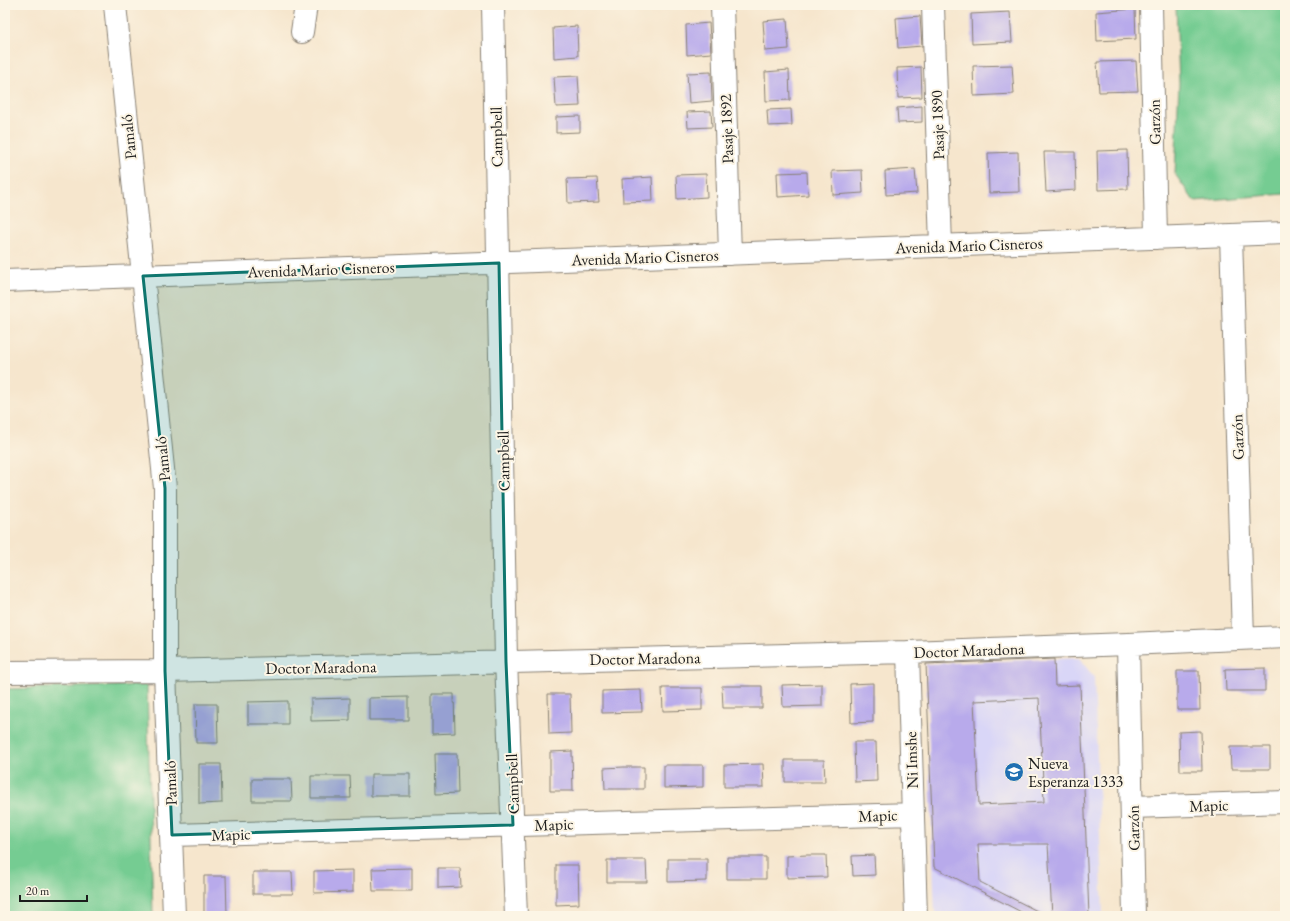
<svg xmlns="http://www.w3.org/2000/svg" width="1290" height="921" font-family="'EB Garamond',serif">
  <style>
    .built { fill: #d9d6f7 }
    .green { fill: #74cc92; stroke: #487457 }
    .building { fill: #b8aaeb; fill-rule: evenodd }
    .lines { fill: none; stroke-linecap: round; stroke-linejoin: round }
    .minor-casing { stroke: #898174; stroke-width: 24 }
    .minor { stroke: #fff; stroke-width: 22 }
    .marked { fill: #0f766e; fill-opacity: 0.2; stroke: #0f766e; stroke-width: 3; stroke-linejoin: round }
    .labels { text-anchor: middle; stroke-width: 4; stroke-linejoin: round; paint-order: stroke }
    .street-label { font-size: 16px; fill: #1c1c1c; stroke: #fcf5e5 }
    .poi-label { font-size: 16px; fill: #1c1c1c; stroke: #fcf5e5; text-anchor: start }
  </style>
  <rect width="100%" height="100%" fill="#fcf5e5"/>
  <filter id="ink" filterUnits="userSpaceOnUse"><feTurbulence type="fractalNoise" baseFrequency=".025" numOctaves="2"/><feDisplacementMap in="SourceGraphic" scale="8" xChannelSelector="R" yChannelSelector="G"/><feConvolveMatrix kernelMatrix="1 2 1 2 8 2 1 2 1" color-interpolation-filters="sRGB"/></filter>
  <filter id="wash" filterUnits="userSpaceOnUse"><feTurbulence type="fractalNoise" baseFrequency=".012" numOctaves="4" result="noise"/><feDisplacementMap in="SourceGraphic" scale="16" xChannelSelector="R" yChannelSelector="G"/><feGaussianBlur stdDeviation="0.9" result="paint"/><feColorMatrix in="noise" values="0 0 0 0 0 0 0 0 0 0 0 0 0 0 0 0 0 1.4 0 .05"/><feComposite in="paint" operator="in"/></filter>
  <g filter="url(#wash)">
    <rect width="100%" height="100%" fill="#f6e6cd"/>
    <!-- built -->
    <path class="built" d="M 1079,658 L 1094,677 L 1103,916 L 935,916 L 926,664 Z"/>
    <!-- green -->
    <path class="green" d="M 1176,5 L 1285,5 L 1285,194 L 1194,201 L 1175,174 L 1179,83 Z
      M 147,685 L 153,916 L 5,916 L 5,689 Z"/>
    <g id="blocks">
      <!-- building -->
      <path class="building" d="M 1135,9 L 1136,39 L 1097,41 L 1096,12 Z
        M 1010,12 L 1012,42 L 972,44 L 971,14 Z
        M 920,16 L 922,46 L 898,48 L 896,18 Z
        M 787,19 L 789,49 L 765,51 L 763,21 Z
        M 709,23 L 711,53 L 687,55 L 686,25 Z
        M 577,26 L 578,56 L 554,58 L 553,28 Z
        M 1136,61 L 1138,91 L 1099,92 L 1097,62 Z
        M 1012,65 L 1014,94 L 974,96 L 973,66 Z
        M 921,67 L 922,97 L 898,98 L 897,68 Z
        M 789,70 L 790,100 L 766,101 L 765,72 Z
        M 711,72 L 712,101 L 689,103 L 687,73 Z
        M 578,76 L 580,106 L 556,107 L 554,77 Z
        M 922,106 L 922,122 L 898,123 L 897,108 Z
        M 791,109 L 792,125 L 768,126 L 767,110 Z
        M 711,111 L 712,127 L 688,128 L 687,112 Z
        M 580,116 L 580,132 L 556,133 L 556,117 Z
        M 1127,150 L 1128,189 L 1098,190 L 1097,151 Z
        M 1018,152 L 1019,192 L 989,193 L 988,153 Z
        M 1044,152 L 1075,152 L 1076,190 L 1046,192 Z
        M 915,169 L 917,193 L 886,195 L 885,171 Z
        M 862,170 L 863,193 L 833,195 L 832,171 Z
        M 807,172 L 808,195 L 778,197 L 777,173 Z
        M 706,174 L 707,197 L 677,199 L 676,175 Z
        M 652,177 L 653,201 L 623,202 L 622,179 Z
        M 597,178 L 599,202 L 568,203 L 567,179 Z
        M 1054,659 L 1055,686 L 1080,685 L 1089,916 L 1052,916 L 1048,844 L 978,844 L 980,882 L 1047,916 L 1029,916 L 934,867 L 926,664 ZM 1039,698 L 1044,802 L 979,805 L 974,701 Z
        M 1265,668 L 1265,691 L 1226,691 L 1225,669 Z
        M 1177,671 L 1199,671 L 1200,710 L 1177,710 Z
        M 873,683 L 873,722 L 851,723 L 850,684 Z
        M 822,684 L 822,706 L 783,707 L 782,685 Z
        M 722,686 L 762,686 L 762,708 L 723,708 Z
        M 662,688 L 702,688 L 702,710 L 663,711 Z
        M 641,690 L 642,712 L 602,713 L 602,691 Z
        M 432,694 L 454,694 L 455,733 L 432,734 Z
        M 548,694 L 570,694 L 571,733 L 549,734 Z
        M 408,697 L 408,720 L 369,720 L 369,698 Z
        M 350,698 L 350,720 L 311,721 L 311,699 Z
        M 288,701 L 288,724 L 248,724 L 248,702 Z
        M 195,704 L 217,704 L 218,743 L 196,743 Z
        M 1201,731 L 1202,771 L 1180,771 L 1179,732 Z
        M 854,742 L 876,742 L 877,781 L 855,782 Z
        M 1230,747 L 1270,747 L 1270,769 L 1231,769 Z
        M 572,751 L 573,791 L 550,791 L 550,752 Z
        M 435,754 L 457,754 L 458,793 L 436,794 Z
        M 785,760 L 824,760 L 825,782 L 785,782 Z
        M 199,764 L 221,764 L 222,803 L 199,804 Z
        M 763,764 L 764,787 L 724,787 L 724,765 Z
        M 664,765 L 703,765 L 703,787 L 664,788 Z
        M 624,767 L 644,767 L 644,789 L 605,789 L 604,768 Z
        M 371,774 L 410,774 L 410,796 L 371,796 Z
        M 311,776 L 350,776 L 351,798 L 311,798 Z
        M 252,779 L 291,779 L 292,801 L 252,801 Z
        M 807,855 L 826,855 L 827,877 L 787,878 L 787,856 Z
        M 874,855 L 875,875 L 853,876 L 852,856 Z
        M 727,857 L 766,857 L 766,879 L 727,879 Z
        M 668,859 L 707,859 L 707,881 L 668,882 Z
        M 607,860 L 646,860 L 647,882 L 607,882 Z
        M 556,865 L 578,865 L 579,904 L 556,905 Z
        M 412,868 L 412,891 L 373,891 L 372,869 Z
        M 438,868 L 460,868 L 461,887 L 438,888 Z
        M 353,870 L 353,892 L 314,893 L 314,871 Z
        M 253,872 L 292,872 L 293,894 L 253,894 Z
        M 204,876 L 226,876 L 227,915 L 204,916 Z"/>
    </g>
  </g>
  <g filter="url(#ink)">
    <use href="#blocks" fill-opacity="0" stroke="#898174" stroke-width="1"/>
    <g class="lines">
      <defs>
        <path id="minor" d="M 115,5 L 165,488 L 165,671 L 174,916
          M 493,5 C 498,223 501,441 506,660 C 509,745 513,831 516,916
          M 722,5 L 730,254
          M 933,5 L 941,246
          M 1151,5 L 1156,238
          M 302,32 L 306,5
          M 1231,235 L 1243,638
          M 5,281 L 1285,233
          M 1128,644 L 1134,916
          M 908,652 L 916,916
          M 5,672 L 165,671 L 908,652 L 1128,644 L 1285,637
          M 1132,807 L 1285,802
          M 172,835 L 913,814"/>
      </defs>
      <!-- minor casing -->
      <use href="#minor" class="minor-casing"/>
      <!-- minor -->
      <use href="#minor" class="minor"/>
    </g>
  </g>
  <!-- marked area -->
  <path class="marked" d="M 499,263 L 506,662 L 513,825 L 172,835 L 165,671 L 165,488 L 143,276 Z"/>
  <!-- icons -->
  <defs>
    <symbol id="school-disc" viewBox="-11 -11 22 22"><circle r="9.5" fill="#1f6fb2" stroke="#fcf5e5"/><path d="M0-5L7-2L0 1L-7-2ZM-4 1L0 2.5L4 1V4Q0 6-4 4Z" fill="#fff"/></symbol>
  </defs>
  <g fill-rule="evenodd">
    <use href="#school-disc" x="1003" y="761" width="22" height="22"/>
  </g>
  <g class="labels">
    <!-- street labels -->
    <g class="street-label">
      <text transform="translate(1154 122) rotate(-91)" y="6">Garzón</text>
      <text transform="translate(937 125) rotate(-92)" y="6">Pasaje 1890</text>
      <text transform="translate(726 129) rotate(-92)" y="6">Pasaje 1892</text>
      <text transform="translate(128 137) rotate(-96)" y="6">Pamaló</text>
      <text transform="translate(496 137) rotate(-91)" y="6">Campbell</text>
      <text transform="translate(969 245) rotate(-2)" y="6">Avenida Mario Cisneros</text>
      <text transform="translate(645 257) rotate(-2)" y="6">Avenida Mario Cisneros</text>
      <text transform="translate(321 269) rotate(-2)" y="6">Avenida Mario Cisneros</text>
      <text transform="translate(1237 437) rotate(-92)" y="6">Garzón</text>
      <text transform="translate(162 459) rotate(-96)" y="6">Pamaló</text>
      <text transform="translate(503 461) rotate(-91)" y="6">Campbell</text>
      <text transform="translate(969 650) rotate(-2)" y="6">Doctor Maradona</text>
      <text transform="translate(645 658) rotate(-1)" y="6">Doctor Maradona</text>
      <text transform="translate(321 667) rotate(-1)" y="6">Doctor Maradona</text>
      <text transform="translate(911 760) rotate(-92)" y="6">Ni Imshe</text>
      <text transform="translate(170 783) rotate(-92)" y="6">Pamaló</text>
      <text transform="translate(512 784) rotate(-92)" y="6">Campbell</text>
      <text transform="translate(1209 805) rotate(-2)" y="6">Mapic</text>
      <text transform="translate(878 815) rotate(-2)" y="6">Mapic</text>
      <text transform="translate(554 824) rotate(-2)" y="6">Mapic</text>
      <text transform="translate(1133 828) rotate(-91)" y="6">Garzón</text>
      <text transform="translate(231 834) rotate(-2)" y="6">Mapic</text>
    </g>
    <!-- poi labels -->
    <g class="poi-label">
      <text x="1028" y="769">Nueva<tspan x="1028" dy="18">Esperanza 1333</tspan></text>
    </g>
  </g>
  <!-- margin -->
  <rect width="1290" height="921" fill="none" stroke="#fcf5e5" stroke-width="20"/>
  <!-- scale -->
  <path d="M20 895v6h67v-6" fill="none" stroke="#1c1c1c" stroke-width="2"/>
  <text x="26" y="895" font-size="12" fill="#1c1c1c" stroke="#fcf5e5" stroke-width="3" paint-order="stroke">20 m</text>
</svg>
